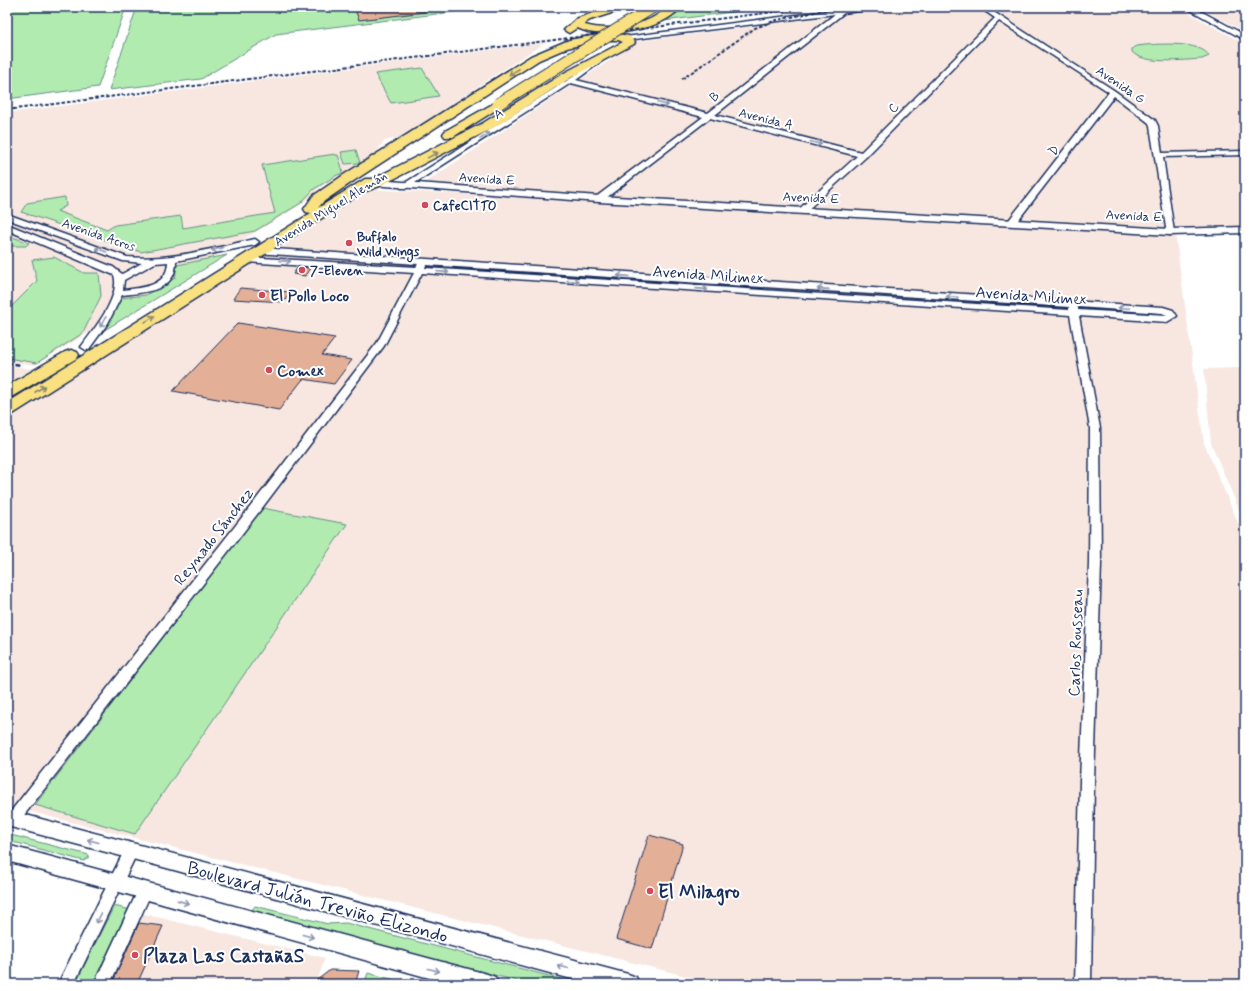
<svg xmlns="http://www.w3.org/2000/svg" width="1252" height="991" font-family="Mynerve,sans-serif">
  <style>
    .built { fill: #f7e7e0 }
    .green { fill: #b1ebb0; stroke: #668d87 }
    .building { fill: #e3b097; stroke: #1b2f5e }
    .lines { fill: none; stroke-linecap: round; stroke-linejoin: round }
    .minor-casing { stroke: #1b2f5e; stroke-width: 3 }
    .secondary-casing { stroke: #1b2f5e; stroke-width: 3 }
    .trunk-casing { stroke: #1b2f5e; stroke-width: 3 }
    .minor { fill: #fff; fill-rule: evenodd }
    .secondary { fill: #fff; fill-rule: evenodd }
    .trunk { fill: #f9e181; fill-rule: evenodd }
    .rail-far1 { stroke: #1b2f5e; stroke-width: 2; stroke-dasharray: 3.5 2; stroke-linecap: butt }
    .rail { stroke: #1b2f5e; stroke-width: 2.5; stroke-dasharray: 5 2.5; stroke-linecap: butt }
    .trunk-bridge-casing { stroke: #1b2f5e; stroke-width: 13; stroke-linecap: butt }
    .trunk-bridge { stroke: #f9e181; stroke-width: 11 }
    .oneway { stroke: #8a8870 }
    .oneway2 { stroke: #8d97ae }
    .poi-dot { fill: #d1495b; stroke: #fff; stroke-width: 1.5 }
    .labels { text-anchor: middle; stroke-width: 4; stroke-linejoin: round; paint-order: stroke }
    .far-street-label { font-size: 13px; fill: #1b2f5e; stroke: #fff }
    .far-poi-label { font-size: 13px; font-weight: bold; fill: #1b2f5e; stroke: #fff; text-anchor: start }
    .street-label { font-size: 16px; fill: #1b2f5e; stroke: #fff }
    .poi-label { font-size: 16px; font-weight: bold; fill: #1b2f5e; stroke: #fff; text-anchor: start }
    .near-poi-label { font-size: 19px; font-weight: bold; fill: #1b2f5e; stroke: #fff; text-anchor: start }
    .near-street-label { font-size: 19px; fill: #1b2f5e; stroke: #fff }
  </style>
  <rect width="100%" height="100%" fill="#fff"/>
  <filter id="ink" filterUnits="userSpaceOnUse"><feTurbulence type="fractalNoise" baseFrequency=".025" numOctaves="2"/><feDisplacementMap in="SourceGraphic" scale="8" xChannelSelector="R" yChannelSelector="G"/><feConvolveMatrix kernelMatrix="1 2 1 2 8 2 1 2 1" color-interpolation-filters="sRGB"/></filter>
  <g filter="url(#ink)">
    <!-- built -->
    <path class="built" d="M 906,7 L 1178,7 L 1245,44 L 1245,226 L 1153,228 L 421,185 L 639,41 Z
      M 1198,7 L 1245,7 L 1245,32 Z
      M 544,43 L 401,137 L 384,141 L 375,154 L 322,186 L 302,204 L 35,365 L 7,361 L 7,113 Z
      M 367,189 L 1175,233 L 1204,443 L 1245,539 L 1245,984 L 718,984 L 7,806 L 7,419 Z
      M 7,365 L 32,369 L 7,384 Z
      M 1245,368 L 1245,524 L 1211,443 L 1204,369 Z
      M 140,913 L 325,958 L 316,984 L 107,984 Z"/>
    <!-- green -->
    <path class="green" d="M 7,7 L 126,7 L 98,87 L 7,99 Z
      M 137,7 L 493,7 L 276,34 L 201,79 L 109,90 Z
      M 683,7 L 770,7 L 664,21 Z
      M 1145,45 C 1160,44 1201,41 1209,56 L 1202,59 C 1185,60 1144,65 1132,52 L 1132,49 L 1137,46 Z
      M 422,68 L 439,96 L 391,103 L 375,74 Z
      M 356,150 L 360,163 L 345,164 L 341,152 Z
      M 335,154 L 335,155 L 338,155 L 343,171 L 341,174 L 337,175 L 314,189 L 301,203 L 255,231 L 141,252 L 21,212 L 27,203 L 65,197 L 66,206 L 57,211 L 107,230 L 115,225 L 181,216 L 183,228 L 275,213 L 262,165 Z
      M 7,235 L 29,243 L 26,246 L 7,246 Z
      M 227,255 L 103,331 L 121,298 L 146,295 L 175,278 L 177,265 Z
      M 54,257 L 84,273 L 99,273 L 101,296 L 83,333 L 37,363 L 7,358 L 7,311 L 37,281 L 32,260 Z
      M 86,353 L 7,405 L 7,398 Z
      M 262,508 L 347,524 L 135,834 L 35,805 Z
      M 7,834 L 89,855 L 89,857 L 84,861 L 17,843 L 7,842 Z
      M 114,906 L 131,910 L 96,984 L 75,984 Z
      M 255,906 L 328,924 L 346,923 L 580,984 L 528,984 L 251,911 Z
      M 368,973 L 411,984 L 364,984 Z"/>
    <!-- building -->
    <path class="building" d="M 354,7 L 425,7 L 425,12 L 359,20 Z
      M 298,267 L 310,268 L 305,276 L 293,274 Z
      M 240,288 L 290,292 L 284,302 L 233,299 Z
      M 238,323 L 335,338 L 322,355 L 352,360 L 334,384 L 303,379 L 279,410 L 173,391 Z
      M 649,835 L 683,844 L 652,949 L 616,939 Z
      M 139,923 L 163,926 L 137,984 L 112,984 Z
      M 330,970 L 359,971 L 355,984 L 312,984 Z"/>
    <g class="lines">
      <defs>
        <path id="minor" d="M 859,7 L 877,7 L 874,9 L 844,13 L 715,115 L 861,152 L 995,18 L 979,7 L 986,7 L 1115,91 L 1155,120 L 1158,126 L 1162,153 L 1245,151 L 1245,155 L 1163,157 L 1174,232 L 1170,235 L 1167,234 L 1150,126 L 1149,123 L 1114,96 L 1015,224 L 1009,224 L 1008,222 L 1009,220 L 1109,92 L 999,21 L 866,157 L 804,213 L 798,213 L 797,211 L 857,156 L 710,118 L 602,201 L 596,201 L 596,197 L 703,117 L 571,83 L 407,188 L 401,188 L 400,186 L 584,70 L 601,57 L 606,58 L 576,80 L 708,113 L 835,14 L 627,40 L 624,38 L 625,37 Z
          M 1185,7 L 1193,7 L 1245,35 L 1245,40 Z
          M 7,214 L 127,257 C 171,261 213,248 255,239 L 259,242 L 255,245 L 176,261 C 176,292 146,292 122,295 L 108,323 L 89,349 L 86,350 L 81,347 C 94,329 121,297 114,275 L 7,230 L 7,224 L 113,267 L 122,274 L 142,263 L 123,261 L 7,219 ZM 168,262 C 167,287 144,287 123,290 L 124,280 L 155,263 Z
          M 259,248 L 1163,307 L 1173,310 L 1177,316 L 1167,322 L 1079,316 L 1100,428 L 1101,564 L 1094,782 L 1091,984 L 1075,984 L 1080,782 L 1089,564 L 1090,428 L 1070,315 L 422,273 L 384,346 L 262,508 L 18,823 L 13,825 L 8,823 L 8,815 L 254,502 L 377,343 L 414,273 L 246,262 L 243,261 L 242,259 L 243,257 L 416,267 L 418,264 L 256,253 L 255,251 ZM 426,265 L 1069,307 L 1069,310 L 425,268 ZM 1078,307 L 1162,313 L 1167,315 L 1078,310 Z
          M 131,845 L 136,847 L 138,851 L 74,984 L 58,984 L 126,847 Z
          M 145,885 L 150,886 L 152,891 L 110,984 L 94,984 L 140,886 Z"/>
        <path id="secondary" d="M 375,180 L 599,196 L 1170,229 L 1245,227 L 1245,233 L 1170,235 L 599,202 L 371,185 L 370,183 L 371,181 Z
          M 7,810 L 628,974 L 636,977 L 639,984 L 590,984 L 163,867 L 7,826 Z
          M 7,845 L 487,974 L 495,977 L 498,984 L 451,984 L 7,861 Z"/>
        <path id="trunk" d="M 610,7 L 625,7 L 624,9 L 590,20 L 585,23 L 585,25 C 605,31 632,27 650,19 C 664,12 664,7 681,7 C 667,25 634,32 613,33 L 629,36 L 635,42 L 634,44 L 572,77 L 491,129 L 380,186 L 363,192 L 13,414 L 7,415 L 7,403 L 311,213 L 306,212 L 304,209 L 313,196 L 345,174 L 531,56 L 569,40 L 602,34 L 588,32 L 577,28 L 569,33 L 564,30 L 576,19 ZM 600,40 L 618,40 L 623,42 L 564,73 L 483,123 L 373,179 L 365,179 L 318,208 L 323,202 L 355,180 L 539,60 L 567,48 Z
          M 498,101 L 502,102 L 504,104 L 502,106 L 453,137 L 445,137 L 443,134 L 445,131 Z
          M 71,350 L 77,352 L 79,355 L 77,358 L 13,396 L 7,398 L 7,386 L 65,352 Z"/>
      </defs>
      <!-- minor casing -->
      <use href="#minor" class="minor-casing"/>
      <!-- secondary casing -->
      <use href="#secondary" class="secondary-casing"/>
      <!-- trunk casing -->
      <use href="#trunk" class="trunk-casing"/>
      <!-- minor -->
      <use href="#minor" class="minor"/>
      <!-- secondary -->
      <use href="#secondary" class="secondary"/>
      <!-- trunk -->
      <use href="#trunk" class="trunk"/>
      <!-- rail-far1 -->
      <path class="rail-far1" d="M 682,79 L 755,28 L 777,20 L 839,7
        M 7,110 L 812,7"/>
      <!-- rail -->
      <path class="rail" d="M 7,363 L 22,365"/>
      <defs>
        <path id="trunk-bridge" d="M 498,104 L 653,7"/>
      </defs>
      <!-- trunk-bridge casing -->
      <use href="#trunk-bridge" class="trunk-bridge-casing"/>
      <!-- trunk-bridge -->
      <use href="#trunk-bridge" class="trunk-bridge"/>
    </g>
    <!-- one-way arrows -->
    <defs><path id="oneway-shaft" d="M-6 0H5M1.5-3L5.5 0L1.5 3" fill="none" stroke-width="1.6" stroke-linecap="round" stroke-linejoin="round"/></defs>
    <g class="oneway">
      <use href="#oneway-shaft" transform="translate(514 72) rotate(147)"/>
      <use href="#oneway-shaft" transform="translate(433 155) rotate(-27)"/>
      <use href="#oneway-shaft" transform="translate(150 319) rotate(-32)"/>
      <use href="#oneway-shaft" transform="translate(40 389) rotate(-33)"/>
    </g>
    <g class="oneway2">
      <use href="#oneway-shaft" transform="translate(663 104) rotate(14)"/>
      <use href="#oneway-shaft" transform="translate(485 136) rotate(-32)"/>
      <use href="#oneway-shaft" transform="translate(816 143) rotate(14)"/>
      <use href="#oneway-shaft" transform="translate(217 249) rotate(169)"/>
      <use href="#oneway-shaft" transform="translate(101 250) rotate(-160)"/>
      <use href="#oneway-shaft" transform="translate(285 261) rotate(4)"/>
      <use href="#oneway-shaft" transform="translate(443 272) rotate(4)"/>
      <use href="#oneway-shaft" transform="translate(623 276) rotate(-176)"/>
      <use href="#oneway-shaft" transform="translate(573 281) rotate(4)"/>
      <use href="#oneway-shaft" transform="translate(702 289) rotate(4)"/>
      <use href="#oneway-shaft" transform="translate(823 289) rotate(-176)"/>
      <use href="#oneway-shaft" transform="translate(952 297) rotate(-176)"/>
      <use href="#oneway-shaft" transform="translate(1124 308) rotate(-177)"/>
      <use href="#oneway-shaft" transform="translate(103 322) rotate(119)"/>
      <use href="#oneway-shaft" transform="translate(93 841) rotate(-165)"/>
      <use href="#oneway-shaft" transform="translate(183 902) rotate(16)"/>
      <use href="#oneway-shaft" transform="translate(99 918) rotate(116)"/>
      <use href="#oneway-shaft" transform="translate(308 936) rotate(15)"/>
      <use href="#oneway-shaft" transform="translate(563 967) rotate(-166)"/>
      <use href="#oneway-shaft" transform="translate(434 970) rotate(15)"/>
    </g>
  </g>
  <!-- markers -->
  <g class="poi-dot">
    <circle cx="425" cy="205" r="4"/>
    <circle cx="349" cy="243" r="4"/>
    <circle cx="302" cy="270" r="4"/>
    <circle cx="262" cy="295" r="4"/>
    <circle cx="269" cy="370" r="4"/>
    <circle cx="650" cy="891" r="4"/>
    <circle cx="135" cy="955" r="4"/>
  </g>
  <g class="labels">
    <!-- far-street labels -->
    <g class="far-street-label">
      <text transform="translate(1121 84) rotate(34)" y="5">Avenida G</text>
      <text transform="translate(714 96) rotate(-38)" y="5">B</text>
      <text transform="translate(893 107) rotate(-45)" y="5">C</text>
      <text transform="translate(498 113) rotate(-32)" y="5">A</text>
      <text transform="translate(766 118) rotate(14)" y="5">Avenida A</text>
      <text transform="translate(1053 150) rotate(-52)" y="5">D</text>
      <text transform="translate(487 178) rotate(4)" y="5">Avenida E</text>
      <text transform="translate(811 197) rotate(3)" y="5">Avenida E</text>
      <text transform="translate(330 208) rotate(-32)" y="5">Avenida Miguel Alemán</text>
      <text transform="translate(1134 215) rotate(3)" y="5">Avenida E</text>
      <text transform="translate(99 234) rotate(19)" y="5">Avenida Acros</text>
    </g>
    <!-- far-poi labels -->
    <g class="far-poi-label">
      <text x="433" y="210">CafeCITTO</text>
      <text x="357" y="241">Buffalo<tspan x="357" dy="15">Wild Wings</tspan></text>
      <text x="310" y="275">7-Eleven</text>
    </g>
    <!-- street labels -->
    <g class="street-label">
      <text transform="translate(708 274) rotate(4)" y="6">Avenida Milimex</text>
      <text transform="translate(1031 295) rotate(4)" y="6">Avenida Milimex</text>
      <text transform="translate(213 536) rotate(-52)" y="6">Reynado Sánchez</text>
      <text transform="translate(1075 643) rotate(-88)" y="6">Carlos Rousseau</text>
    </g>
    <!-- poi labels -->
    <g class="poi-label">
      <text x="270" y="301">El Pollo Loco</text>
      <text x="277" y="376">Comex</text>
    </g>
    <!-- near-poi labels -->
    <g class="near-poi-label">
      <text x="658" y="898">El Milagro</text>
      <text x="143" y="962">Plaza Las CastañaS</text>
    </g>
    <!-- near-street labels -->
    <g class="near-street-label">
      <text transform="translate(318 901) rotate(15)" y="7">Boulevard Julián Treviño Elizondo</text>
    </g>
  </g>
  <!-- margin -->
  <rect width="1252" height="991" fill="none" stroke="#fff" stroke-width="24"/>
  <rect x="12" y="12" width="1228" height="967" fill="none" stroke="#1b2f5e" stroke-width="1.5" filter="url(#ink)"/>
</svg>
